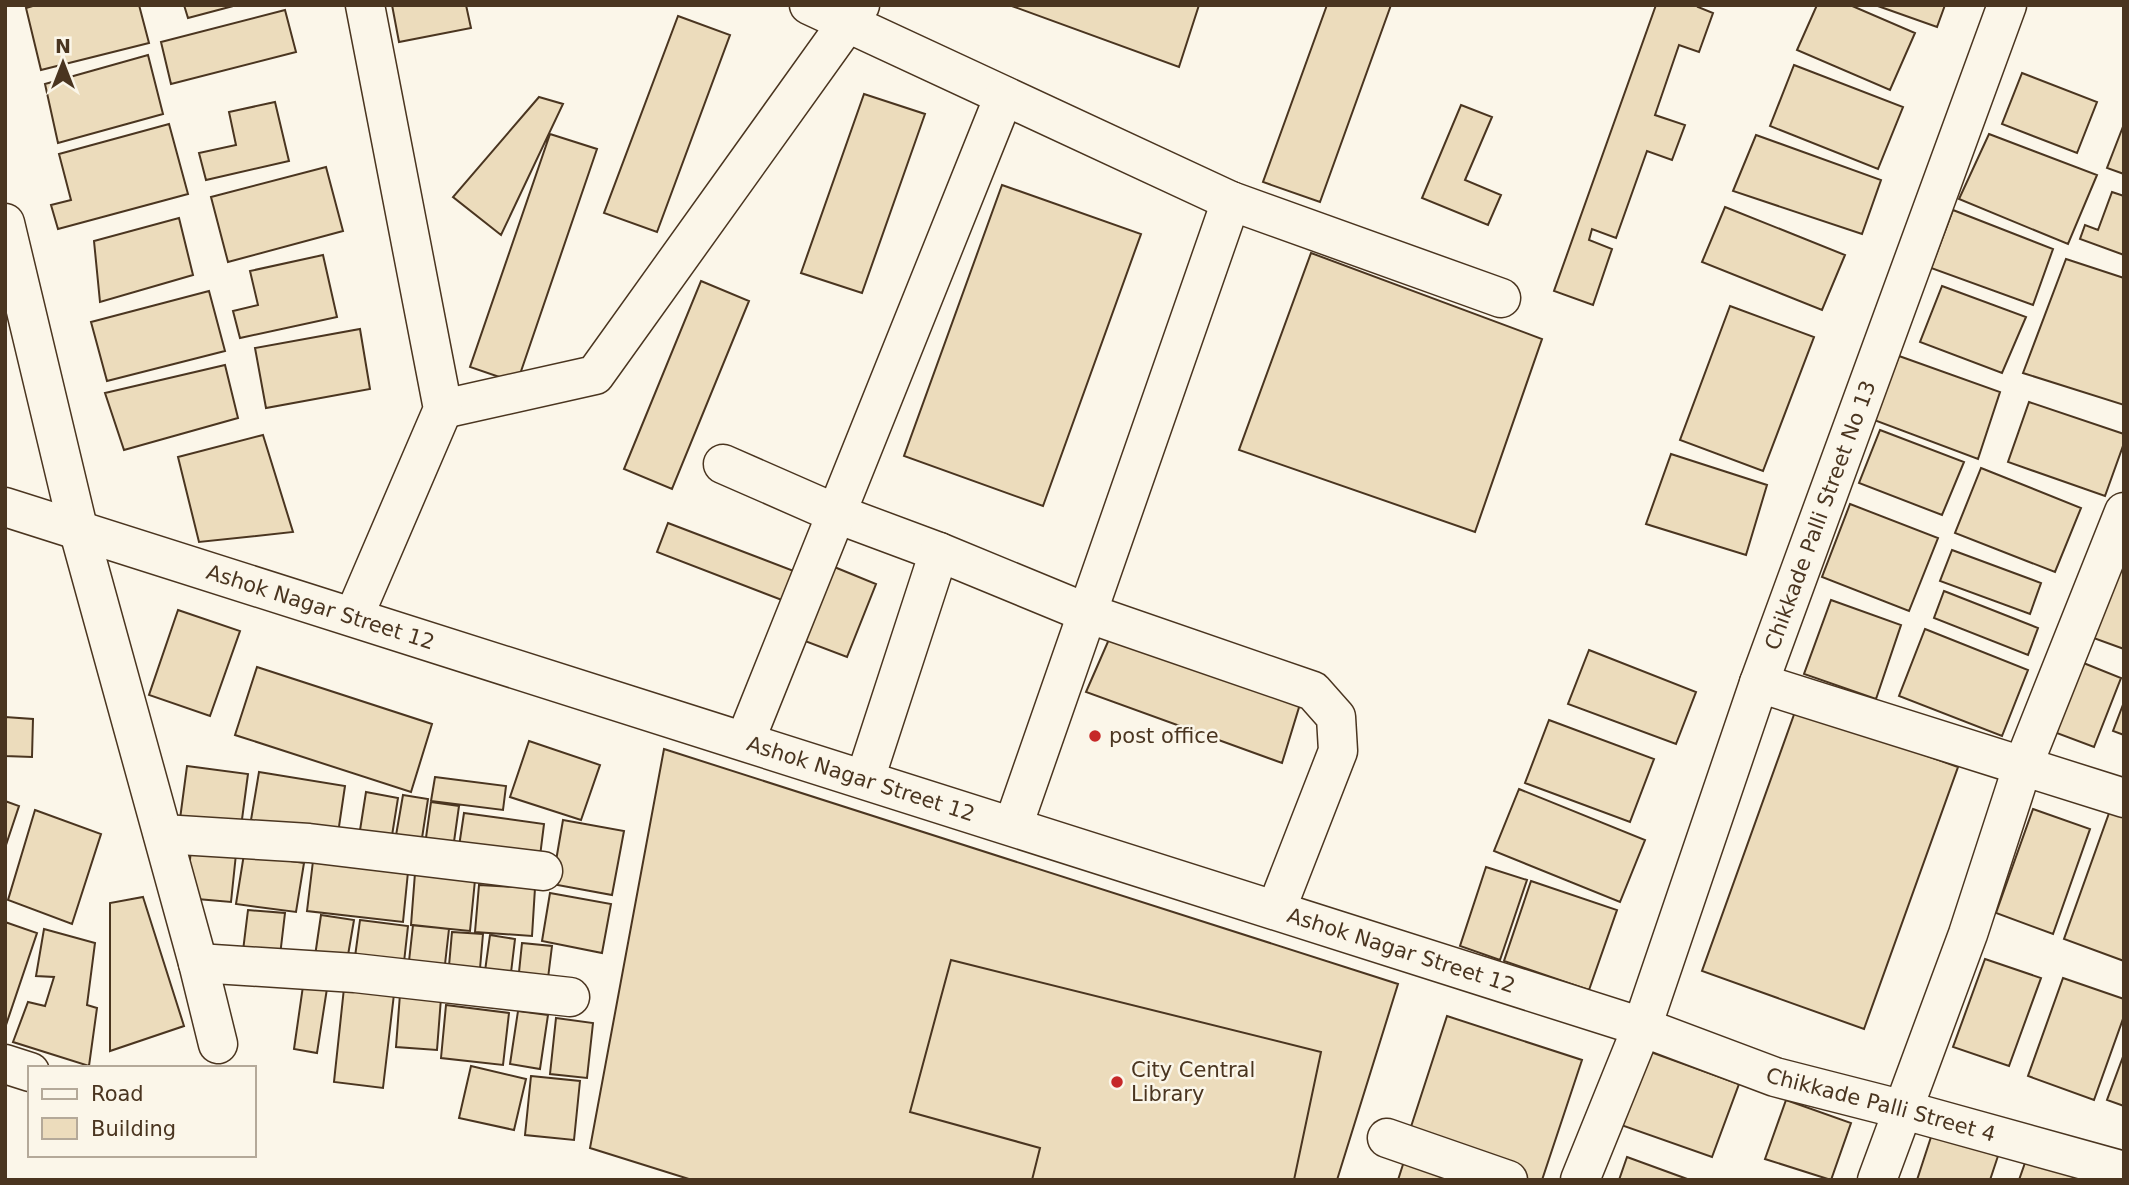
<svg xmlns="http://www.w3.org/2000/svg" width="2129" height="1185" font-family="'DejaVu Sans',sans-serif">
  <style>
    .building { fill: #ecdcbc; stroke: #4a3520; stroke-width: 2 }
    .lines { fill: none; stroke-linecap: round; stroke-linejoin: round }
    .minor-casing { stroke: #4a3520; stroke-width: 41 }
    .minor { stroke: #fbf6e9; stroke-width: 38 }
    .poi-dot { fill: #c62828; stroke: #fbf6e9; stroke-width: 2.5 }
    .labels { text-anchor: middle; stroke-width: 5; stroke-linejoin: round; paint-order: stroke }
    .street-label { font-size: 21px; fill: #4a3520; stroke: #fbf6e9 }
    .poi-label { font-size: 21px; fill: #4a3520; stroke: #fbf6e9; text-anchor: start }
  </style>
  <rect width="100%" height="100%" fill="#fbf6e9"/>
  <!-- building -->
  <path class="building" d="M 36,5 L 139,5 L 149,43 L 41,70 L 26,8 Z
    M 184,5 L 237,5 L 188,18 Z
    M 392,5 L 466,5 L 471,28 L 399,42 Z
    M 1009,5 L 1199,5 L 1179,67 Z
    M 1327,5 L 1391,5 L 1320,202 L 1263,182 Z
    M 1656,5 L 1699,5 L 1698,7 L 1713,13 L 1699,52 L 1679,45 L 1655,115 L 1685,125 L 1672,160 L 1647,151 L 1616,238 L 1592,229 L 1589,240 L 1612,249 L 1593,305 L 1554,291 Z
    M 1817,5 L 1850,5 L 1915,33 L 1890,90 L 1797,50 Z
    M 1875,5 L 1945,5 L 1937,27 Z
    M 285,10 L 296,52 L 171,84 L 161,42 Z
    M 678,16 L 730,35 L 657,232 L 604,213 Z
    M 148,55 L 163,114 L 58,143 L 45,84 Z
    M 1794,65 L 1903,107 L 1878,169 L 1770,126 Z
    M 2022,73 L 2097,102 L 2077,153 L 2002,124 Z
    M 864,94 L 925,114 L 862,293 L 801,273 Z
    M 539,97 L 563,104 L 501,235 L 453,197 Z
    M 275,102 L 289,161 L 206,180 L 199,153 L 236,145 L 229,112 Z
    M 1461,105 L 1492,117 L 1465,180 L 1501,195 L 1488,225 L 1422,198 Z
    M 169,124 L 188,194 L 58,229 L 51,205 L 71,200 L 59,154 Z
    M 2124,124 L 2124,174 L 2107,168 Z
    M 550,134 L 597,149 L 517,383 L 470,367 Z
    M 1989,134 L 2097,175 L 2068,244 L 1959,199 Z
    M 1756,135 L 1881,180 L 1862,234 L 1733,191 Z
    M 326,167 L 343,231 L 228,262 L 211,197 Z
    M 1002,185 L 1141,234 L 1043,506 L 904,456 Z
    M 2112,192 L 2124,196 L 2124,255 L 2080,239 L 2085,225 L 2098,230 Z
    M 1725,207 L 1845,255 L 1822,310 L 1702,262 Z
    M 1953,210 L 2053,249 L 2033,305 L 1931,268 Z
    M 179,218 L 193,275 L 100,302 L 94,241 Z
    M 1311,253 L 1542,339 L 1475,532 L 1239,450 Z
    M 323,255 L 337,317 L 240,338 L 233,311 L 258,305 L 250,271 Z
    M 2066,259 L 2124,278 L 2124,405 L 2023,373 Z
    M 701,281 L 749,301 L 672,489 L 624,469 Z
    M 1942,286 L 2026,317 L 2002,373 L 1920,342 Z
    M 209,291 L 225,351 L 107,381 L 91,322 Z
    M 1730,306 L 1814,337 L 1763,471 L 1680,440 Z
    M 360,329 L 370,389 L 266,408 L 255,348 Z
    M 1899,356 L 2000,392 L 1978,459 L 1874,420 Z
    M 225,365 L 238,418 L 124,450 L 105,393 Z
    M 2029,402 L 2124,434 L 2124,443 L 2105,496 L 2008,462 Z
    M 1880,430 L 1964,462 L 1942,515 L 1859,483 Z
    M 263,435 L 293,532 L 199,542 L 178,457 Z
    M 1671,454 L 1767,485 L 1746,555 L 1646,524 Z
    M 1981,468 L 2081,508 L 2055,572 L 1955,533 Z
    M 1850,504 L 1938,538 L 1909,611 L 1822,577 Z
    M 668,523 L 799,573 L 787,602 L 657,552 Z
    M 1952,550 L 2041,583 L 2030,614 L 1940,581 Z
    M 2124,552 L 2124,649 L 2088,636 Z
    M 827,564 L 876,584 L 847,657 L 797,638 Z
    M 1944,591 L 2038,628 L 2028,655 L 1934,618 Z
    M 1831,600 L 1901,625 L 1876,699 L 1804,674 Z
    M 178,610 L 240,631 L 210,716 L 149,695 Z
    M 1925,629 L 2028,670 L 2002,736 L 1899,696 Z
    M 1110,637 L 1300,704 L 1282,763 L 1086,692 Z
    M 1589,650 L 1696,692 L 1676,744 L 1568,704 Z
    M 2081,662 L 2121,678 L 2094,747 L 2054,732 Z
    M 257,667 L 432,724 L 411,792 L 235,735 Z
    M 2124,702 L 2124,735 L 2113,731 Z
    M 1796,709 L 1958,767 L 1864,1029 L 1702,971 Z
    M 5,717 L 33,719 L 32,757 L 5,756 Z
    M 1549,720 L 1654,759 L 1630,822 L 1525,783 Z
    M 529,741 L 600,765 L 581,820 L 510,797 Z
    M 664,749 L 1398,984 L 1337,1180 L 692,1180 L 590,1148 Z
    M 187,766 L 248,774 L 241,827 L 180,819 Z
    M 259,772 L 345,786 L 337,840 L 250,826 Z
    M 435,777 L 506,786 L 503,810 L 431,801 Z
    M 1519,789 L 1645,840 L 1620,902 L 1494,851 Z
    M 366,792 L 398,798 L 390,848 L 358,843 Z
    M 403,795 L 428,799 L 420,851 L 394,847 Z
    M 5,801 L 19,806 L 5,848 Z
    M 431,802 L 459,806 L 452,856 L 424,852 Z
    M 2113,802 L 2124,806 L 2124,961 L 2064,939 Z
    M 2033,809 L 2090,829 L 2053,934 L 1996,913 Z
    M 35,810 L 101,834 L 72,924 L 8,900 Z
    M 464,813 L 544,824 L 539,864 L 458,853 Z
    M 563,820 L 624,831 L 612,895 L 552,884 Z
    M 191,850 L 236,854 L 231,902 L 186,898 Z
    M 244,854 L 304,863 L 296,912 L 236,904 Z
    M 313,861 L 408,872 L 403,922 L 307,911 Z
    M 1486,867 L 1527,880 L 1500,960 L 1460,946 Z
    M 415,873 L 475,880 L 470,931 L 411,925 Z
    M 1531,881 L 1617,910 L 1589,990 L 1504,961 Z
    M 479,885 L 535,888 L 532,936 L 475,932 Z
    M 550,893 L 611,904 L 602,953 L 542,941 Z
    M 143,897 L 184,1026 L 110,1051 L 110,903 Z
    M 248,910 L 285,913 L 279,964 L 242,959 Z
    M 321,915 L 354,920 L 347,961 L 315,956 Z
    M 360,920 L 408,926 L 403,971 L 354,964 Z
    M 5,922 L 37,933 L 5,1028 Z
    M 413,925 L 449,929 L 444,973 L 408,970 Z
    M 44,929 L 95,943 L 87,1005 L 97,1008 L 89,1066 L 13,1042 L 28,1002 L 45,1006 L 54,977 L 36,976 Z
    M 452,932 L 483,934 L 479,980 L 448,977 Z
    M 490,935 L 515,939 L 510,981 L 484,978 Z
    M 522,943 L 552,946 L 547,986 L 518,982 Z
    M 1985,959 L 2041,978 L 2009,1066 L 1953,1047 Z
    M 951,960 L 1321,1052 L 1294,1180 L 1032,1180 L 1040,1148 L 910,1112 Z
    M 2063,978 L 2124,999 L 2124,1016 L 2094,1100 L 2028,1076 Z
    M 304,979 L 328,982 L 317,1053 L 294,1049 Z
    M 344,988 L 394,994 L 383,1088 L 334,1082 Z
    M 400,994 L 441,998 L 437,1050 L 396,1047 Z
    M 446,1005 L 509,1013 L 503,1065 L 441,1058 Z
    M 518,1011 L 548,1015 L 540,1069 L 510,1064 Z
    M 1447,1016 L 1582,1060 L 1542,1180 L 1531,1180 L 1407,1139 Z
    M 556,1018 L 593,1023 L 587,1078 L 550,1074 Z
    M 1648,1051 L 1739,1084 L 1712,1157 L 1621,1125 Z
    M 2124,1054 L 2124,1106 L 2107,1100 Z
    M 471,1066 L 526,1079 L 514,1130 L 459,1118 Z
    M 531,1076 L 580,1081 L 574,1140 L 525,1135 Z
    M 1786,1100 L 1851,1123 L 1831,1180 L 1765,1159 Z
    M 1932,1134 L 1998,1156 L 1990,1180 L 1917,1180 Z
    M 1407,1152 L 1491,1180 L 1398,1180 Z
    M 1627,1157 L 1690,1180 L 1619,1180 Z
    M 2026,1160 L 2080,1179 L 2019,1180 Z"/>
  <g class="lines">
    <defs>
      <g id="minor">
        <path d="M 809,5 L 1231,201 L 1501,298"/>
        <path d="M 5,223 L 78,528 L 198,963 L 218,1044"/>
        <path d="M 443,409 L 595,375 L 860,5"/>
        <path d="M 723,464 L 837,514 L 939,552"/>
        <path id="s1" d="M 5,507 L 1642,1027 L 1775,1077 L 1904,1110 L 2124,1171"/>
        <path d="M 354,616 L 443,409 L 365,5"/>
        <path d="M 1759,683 L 2124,798"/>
        <path d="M 745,741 L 1004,96"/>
        <path d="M 865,779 L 939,552 L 1087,613 L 1313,691 L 1336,717 L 1338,751 L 1276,910"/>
        <path d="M 1013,826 L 1231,201"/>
        <path d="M 163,834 L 309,843 L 543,871"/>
        <path d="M 198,963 L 355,973 L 570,997"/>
        <path d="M 5,1064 L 30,1072"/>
        <path d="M 1387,1138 L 1508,1180"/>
        <path id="s2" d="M 1580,1180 L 1642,1027 L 1759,683 L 2007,5"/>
        <path d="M 1877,1180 L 1968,934 L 2022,768 L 2124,512"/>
      </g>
    </defs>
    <!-- minor casing -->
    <use href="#minor" class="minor-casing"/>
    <!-- minor -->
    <use href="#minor" class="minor"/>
  </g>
  <!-- markers -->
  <g class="poi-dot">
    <circle cx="1095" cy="736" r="7"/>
    <circle cx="1117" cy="1082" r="7"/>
  </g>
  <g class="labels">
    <!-- street labels -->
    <g class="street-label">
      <text dy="7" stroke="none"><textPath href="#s2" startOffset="707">Chikkade Palli Street No 13</textPath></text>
      <text dy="7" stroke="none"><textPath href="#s1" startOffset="331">Ashok Nagar Street 12</textPath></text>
      <text dy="7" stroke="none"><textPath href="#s1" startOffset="898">Ashok Nagar Street 12</textPath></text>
      <text dy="7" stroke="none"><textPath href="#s1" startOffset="1465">Ashok Nagar Street 12</textPath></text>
      <text dy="7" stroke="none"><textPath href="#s1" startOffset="1969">Chikkade Palli Street 4</textPath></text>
    </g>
    <!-- poi labels -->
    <g class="poi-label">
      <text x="1109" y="743">post office</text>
      <text x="1131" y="1077">City Central<tspan x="1131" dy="24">Library</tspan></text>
    </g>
  </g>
  <!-- border -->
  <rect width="2129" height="1185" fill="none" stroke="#4a3520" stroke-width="14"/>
  <!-- legend -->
  <rect x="28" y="1066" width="228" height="91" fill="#fbf6e9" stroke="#b4a999" stroke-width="2"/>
  <rect x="42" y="1089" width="35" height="10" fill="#fbf6e9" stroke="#b4a999" stroke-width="2"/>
  <text x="91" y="1101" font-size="21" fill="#4a3520">Road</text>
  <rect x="42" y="1118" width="35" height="21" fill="#ecdcbc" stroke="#b4a999" stroke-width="2"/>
  <text x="91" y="1136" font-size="21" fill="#4a3520">Building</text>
  <!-- north arrow -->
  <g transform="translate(63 63)" stroke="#fbf6e9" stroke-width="5" paint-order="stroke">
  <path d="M0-5L12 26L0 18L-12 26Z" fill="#4a3520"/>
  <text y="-10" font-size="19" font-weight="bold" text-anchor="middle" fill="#4a3520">N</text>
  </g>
</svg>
